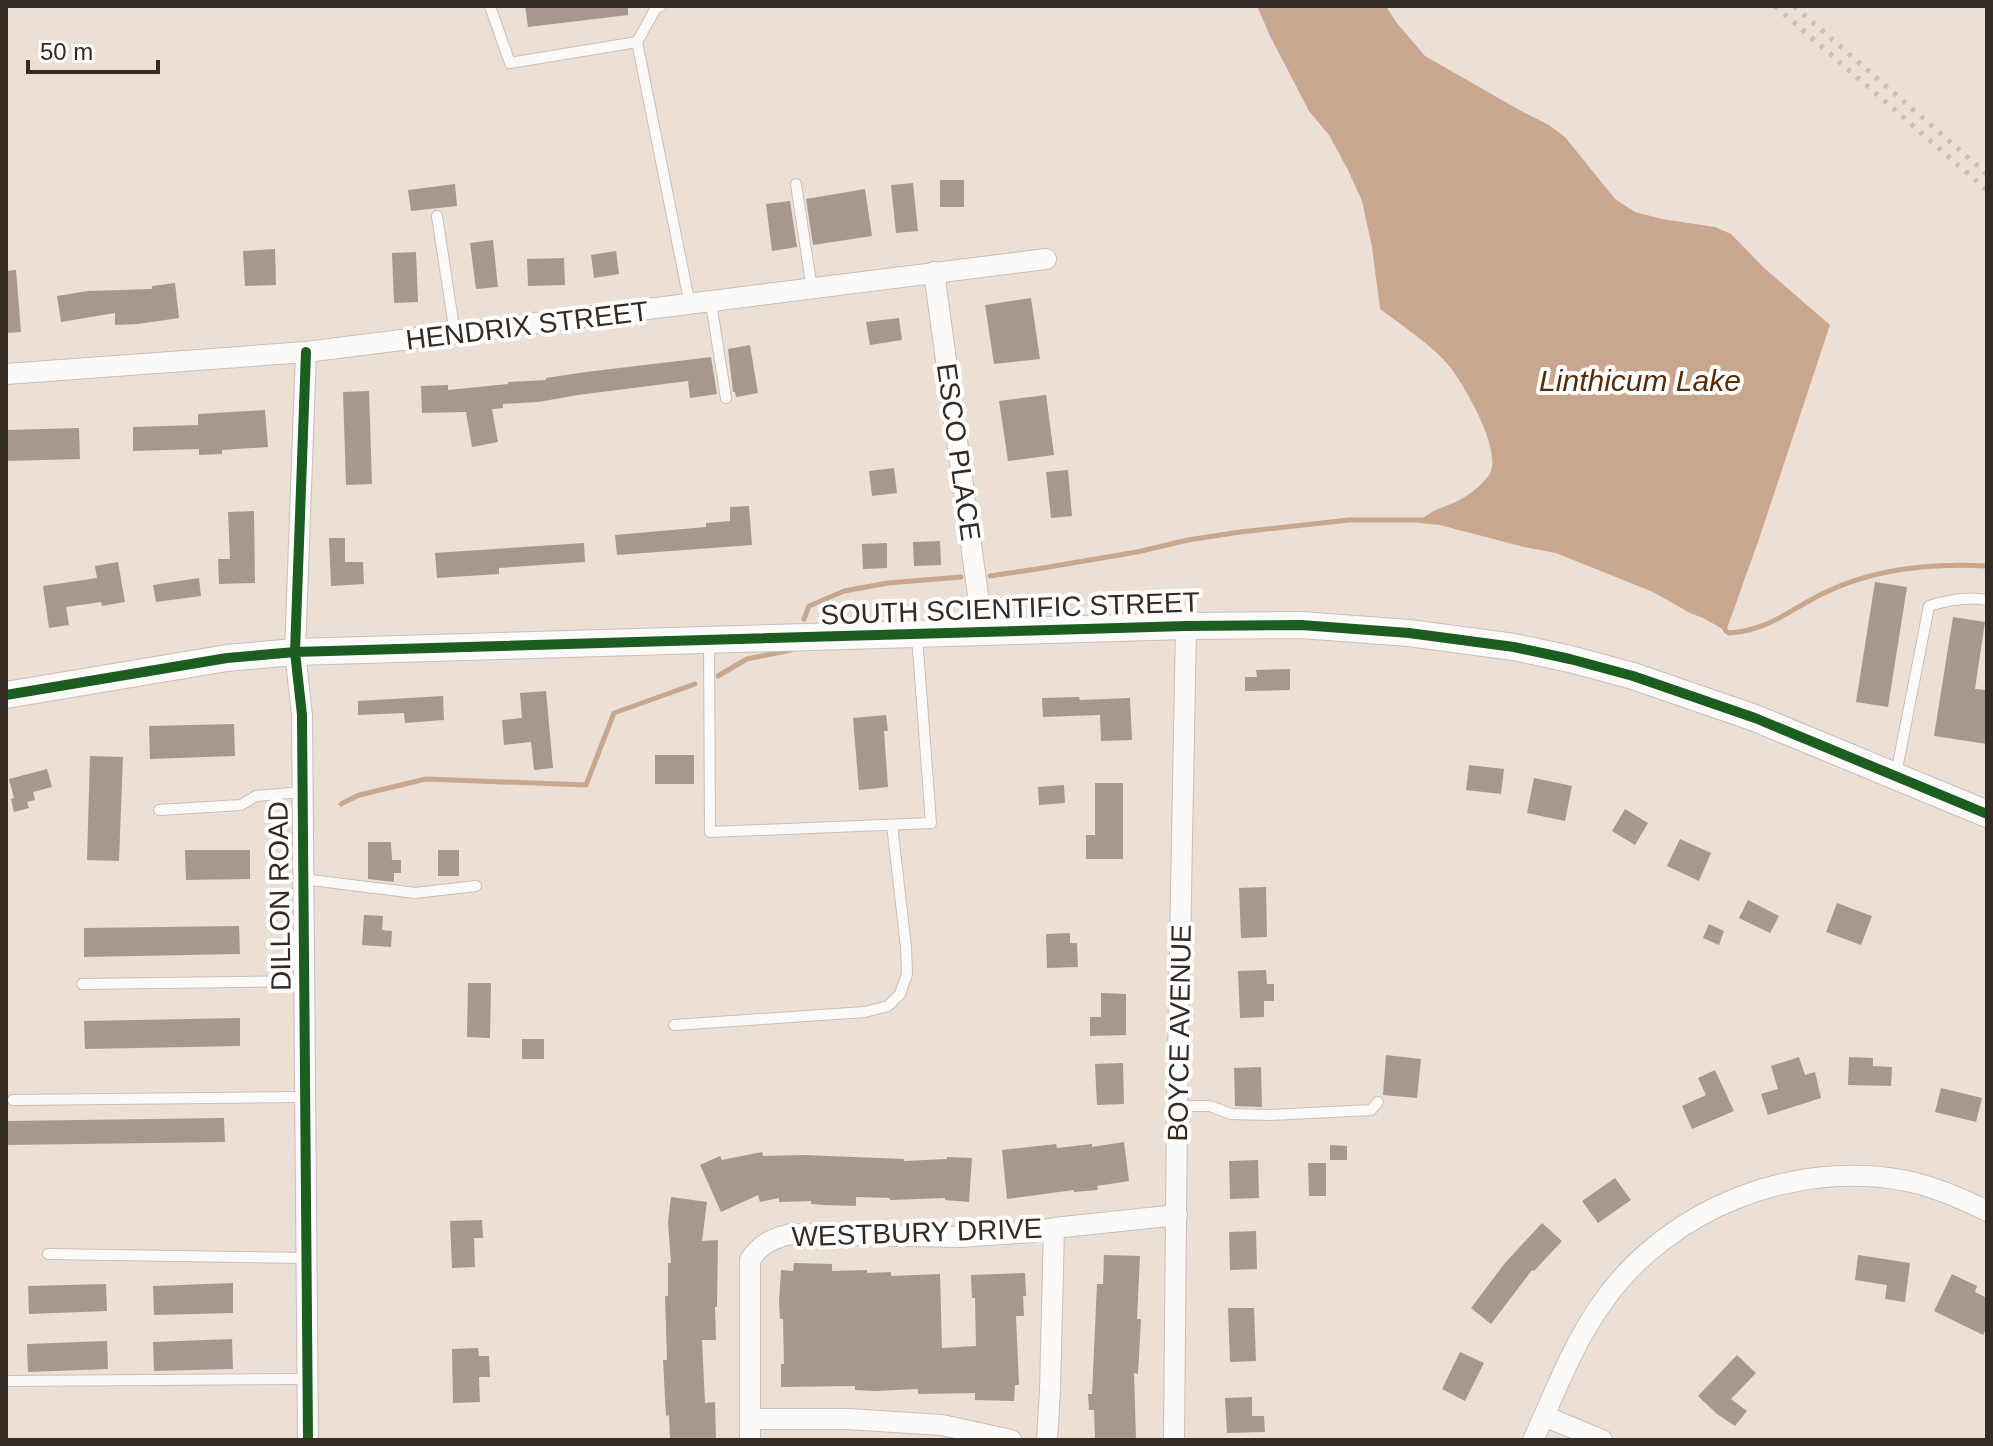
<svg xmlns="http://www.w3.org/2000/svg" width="1993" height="1446" font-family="Arial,sans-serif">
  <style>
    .water { fill: #c9a68e }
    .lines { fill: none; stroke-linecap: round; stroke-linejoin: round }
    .stream { stroke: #c9a68e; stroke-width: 5 }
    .building { fill: #a6988e }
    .service-casing { stroke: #c9beb8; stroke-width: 12 }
    .minor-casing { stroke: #c9beb8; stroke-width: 22 }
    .tertiary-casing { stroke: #c9beb8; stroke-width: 28 }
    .service { stroke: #fcfaf9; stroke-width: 10 }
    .minor { stroke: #fcfaf9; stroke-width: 20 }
    .tertiary { stroke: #fcfaf9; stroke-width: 26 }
    .rail { stroke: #c3c0be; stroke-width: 5; stroke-dasharray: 4 8; stroke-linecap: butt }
    .cycleway-casing { stroke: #fff; stroke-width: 15 }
    .cycleway { stroke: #1b5e20; stroke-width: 10 }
    .labels { text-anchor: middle; stroke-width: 8; stroke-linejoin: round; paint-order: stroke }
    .street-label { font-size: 28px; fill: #342b25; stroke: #fff }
    .water-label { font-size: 30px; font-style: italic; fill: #572c06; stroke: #fff }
  </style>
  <rect width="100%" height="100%" fill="#ecdfd6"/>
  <!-- water -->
  <path class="water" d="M 1257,6 L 1386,6 L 1396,22 L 1425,56 L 1521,111 L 1549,125 L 1565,137 L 1615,199 L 1635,212 L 1662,219 L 1715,227 L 1731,234 L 1764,268 L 1830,325 L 1759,539 L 1726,631 L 1703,618 L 1690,613 L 1653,592 L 1556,553 L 1524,547 L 1440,525 L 1419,523 C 1429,510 1442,508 1456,502 C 1468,496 1481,486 1489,475 C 1504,453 1465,387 1451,368 C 1432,345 1404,327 1380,309 L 1372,247 L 1362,201 L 1348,170 L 1329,135 L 1309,111 L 1270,36 Z"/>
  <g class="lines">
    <!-- stream -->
    <path class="stream" d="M 990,576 L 1037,569 L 1137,552 L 1188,540 L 1240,532 L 1349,520 L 1425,520
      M 804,619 L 809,606 L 844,591 L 888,583 L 961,577
      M 1724,627 L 1726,631 L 1729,633 C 1768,631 1791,609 1824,593 C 1873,569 1933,563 1987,566
      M 718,676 L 747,659 L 791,650
      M 341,804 L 359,795 L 426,779 L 586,785 L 614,713 L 695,684"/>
  </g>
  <!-- building -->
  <path class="building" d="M 525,6 L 628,6 L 628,15 L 528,27 Z
    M 940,180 L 964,180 L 964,207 L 940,207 Z
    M 913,183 L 918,231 L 896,233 L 891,185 Z
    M 455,184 L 457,206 L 411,211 L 408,190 Z
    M 865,189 L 872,236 L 813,245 L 806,199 Z
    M 790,201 L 797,247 L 772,251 L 766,204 Z
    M 493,240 L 498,287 L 476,289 L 470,243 Z
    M 275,249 L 276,285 L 245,286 L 243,251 Z
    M 616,251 L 619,274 L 594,278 L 591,255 Z
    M 416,252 L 418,302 L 394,303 L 392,253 Z
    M 564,258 L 565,285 L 528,286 L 527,259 Z
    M 16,270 L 21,332 L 6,333 L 6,271 Z
    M 175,283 L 179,318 L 138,324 L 115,325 L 115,313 L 61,322 L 57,296 L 88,291 L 152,289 L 152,286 Z
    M 1031,298 L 1040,359 L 994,364 L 985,305 Z
    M 899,318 L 902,340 L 870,345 L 866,322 Z
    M 750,345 L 758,393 L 736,397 L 735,392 L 733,392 L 728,349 Z
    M 711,357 L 717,394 L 690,398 L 688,381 L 578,395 L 538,402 L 503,404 L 503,408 L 492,409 L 498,442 L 472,447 L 466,412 L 422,413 L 421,386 L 448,385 L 448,390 L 508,384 L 508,382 L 546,380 L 546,378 L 586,372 Z
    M 369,391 L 372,484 L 346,485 L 343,392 Z
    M 1046,395 L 1054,455 L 1008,461 L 999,401 Z
    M 265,410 L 268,447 L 222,450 L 222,454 L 199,455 L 199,449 L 133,451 L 133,427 L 198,425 L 198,414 Z
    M 79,428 L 80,459 L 6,461 L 6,430 Z
    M 894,468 L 897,493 L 872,496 L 869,471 Z
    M 1068,470 L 1072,516 L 1051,518 L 1046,472 Z
    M 749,506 L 752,545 L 617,555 L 615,535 L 706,527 L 706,523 L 730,521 L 730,507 Z
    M 254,511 L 255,583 L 219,584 L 218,559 L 230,559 L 228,512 Z
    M 329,538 L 345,538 L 345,562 L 363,562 L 364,584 L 331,586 Z
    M 940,541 L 941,565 L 914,566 L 913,542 Z
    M 584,543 L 585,562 L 499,568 L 499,574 L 437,578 L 435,553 Z
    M 887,543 L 887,568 L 863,569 L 862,544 Z
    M 118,562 L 125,602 L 102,606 L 101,602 L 66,607 L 69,625 L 49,628 L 43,586 L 97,578 L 95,566 Z
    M 199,578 L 201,596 L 156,602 L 153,585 Z
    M 1875,582 L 1907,587 L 1888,707 L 1856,702 Z
    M 1953,617 L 1985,622 L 1975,689 L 1987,690 L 1987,744 L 1934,736 Z
    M 1290,669 L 1290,690 L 1245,691 L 1245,677 L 1257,677 L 1256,670 Z
    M 546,691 L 553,768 L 534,770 L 531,742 L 504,745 L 502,720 L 522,718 L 520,693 Z
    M 443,696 L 444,720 L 405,723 L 404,713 L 358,715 L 358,701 Z
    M 1079,697 L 1080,700 L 1130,698 L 1132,740 L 1101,741 L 1100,715 L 1043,717 L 1042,698 Z
    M 886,715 L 888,731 L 884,731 L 888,787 L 859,790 L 853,718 Z
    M 234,724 L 235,756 L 150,759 L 149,726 Z
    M 655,755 L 694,755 L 694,784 L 655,784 Z
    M 90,756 L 123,757 L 119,861 L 87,860 Z
    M 1469,765 L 1504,769 L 1501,794 L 1466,790 Z
    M 47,769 L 52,787 L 33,792 L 35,800 L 27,802 L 29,808 L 14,812 L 11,799 L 14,798 L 9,779 Z
    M 1534,778 L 1572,786 L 1565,821 L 1527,813 Z
    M 1095,783 L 1123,783 L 1123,859 L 1086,859 L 1086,835 L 1095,835 Z
    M 1064,785 L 1065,803 L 1039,805 L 1038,787 Z
    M 1625,809 L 1648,823 L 1635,845 L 1612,831 Z
    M 1680,839 L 1711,853 L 1699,881 L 1667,866 Z
    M 368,842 L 391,842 L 392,860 L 401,860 L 401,873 L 394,873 L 394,882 L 368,879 Z
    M 185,850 L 250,850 L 250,879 L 186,880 Z
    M 438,850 L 459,850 L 459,876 L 438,876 Z
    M 1266,887 L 1267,937 L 1241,938 L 1239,888 Z
    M 1748,900 L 1779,916 L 1770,933 L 1739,918 Z
    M 1837,903 L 1872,916 L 1861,945 L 1826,932 Z
    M 364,915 L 383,916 L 382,930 L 392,931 L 391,947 L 362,945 Z
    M 1709,924 L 1724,931 L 1719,945 L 1703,938 Z
    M 239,926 L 240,954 L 84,957 L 84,928 Z
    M 1070,933 L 1070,943 L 1077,943 L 1078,967 L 1047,968 L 1046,934 Z
    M 1266,970 L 1267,984 L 1274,984 L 1274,1001 L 1264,1001 L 1264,1017 L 1240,1018 L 1238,971 Z
    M 468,983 L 491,983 L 490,1038 L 467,1037 Z
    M 1101,993 L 1126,994 L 1126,1035 L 1090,1036 L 1090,1017 L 1101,1017 Z
    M 240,1018 L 240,1046 L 85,1049 L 84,1021 Z
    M 522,1039 L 544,1039 L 544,1059 L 522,1059 Z
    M 1386,1055 L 1421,1059 L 1417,1098 L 1383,1095 Z
    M 1799,1057 L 1805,1075 L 1815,1072 L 1821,1098 L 1768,1115 L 1761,1094 L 1778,1089 L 1771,1066 Z
    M 1849,1057 L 1873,1058 L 1873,1066 L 1892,1067 L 1891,1086 L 1848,1085 Z
    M 1123,1063 L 1124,1104 L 1097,1105 L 1095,1064 Z
    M 1261,1067 L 1262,1107 L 1235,1106 L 1234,1068 Z
    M 1715,1070 L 1734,1111 L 1692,1129 L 1682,1106 L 1706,1095 L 1698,1078 Z
    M 1941,1088 L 1982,1098 L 1976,1122 L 1935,1112 Z
    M 224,1118 L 225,1142 L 6,1145 L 6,1121 Z
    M 1124,1142 L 1129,1181 L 1097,1186 L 1098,1190 L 1074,1192 L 1074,1190 L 1007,1199 L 1002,1150 L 1056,1144 L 1057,1148 L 1092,1144 L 1092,1147 Z
    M 1330,1145 L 1347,1146 L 1347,1160 L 1330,1160 Z
    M 762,1152 L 763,1156 L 804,1155 L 904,1159 L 904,1161 L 947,1159 L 947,1157 L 972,1158 L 969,1202 L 945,1200 L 945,1198 L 890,1200 L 890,1198 L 856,1197 L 856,1206 L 824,1205 L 811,1204 L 811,1201 L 779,1202 L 779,1198 L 760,1202 L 758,1195 L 721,1212 L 700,1165 L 720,1156 L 722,1160 Z
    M 1258,1160 L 1259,1198 L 1230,1199 L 1229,1161 Z
    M 1308,1163 L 1326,1163 L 1326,1196 L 1309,1196 Z
    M 1615,1178 L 1631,1200 L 1598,1223 L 1582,1201 Z
    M 671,1197 L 707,1202 L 702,1241 L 718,1240 L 717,1307 L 715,1307 L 716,1340 L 702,1340 L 705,1403 L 715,1402 L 716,1440 L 670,1440 L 669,1415 L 666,1416 L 663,1360 L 667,1360 L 665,1296 L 668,1296 L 668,1263 L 671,1263 L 668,1222 Z
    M 482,1220 L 483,1238 L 474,1238 L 475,1267 L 452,1268 L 450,1221 Z
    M 1542,1223 L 1562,1241 L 1534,1271 L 1532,1270 L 1491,1324 L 1471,1308 L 1505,1263 Z
    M 1256,1231 L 1257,1269 L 1230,1270 L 1229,1232 Z
    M 1104,1255 L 1140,1256 L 1137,1319 L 1141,1319 L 1138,1374 L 1134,1373 L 1136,1439 L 1095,1440 L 1094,1410 L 1089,1410 L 1088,1394 L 1092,1394 L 1097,1284 L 1103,1284 Z
    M 1858,1255 L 1910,1263 L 1905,1302 L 1885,1299 L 1887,1285 L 1855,1280 Z
    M 794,1263 L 832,1264 L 832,1271 L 867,1270 L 867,1273 L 891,1272 L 891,1276 L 940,1274 L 942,1348 L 976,1346 L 975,1298 L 972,1298 L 971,1275 L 1025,1273 L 1026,1296 L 1023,1296 L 1024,1316 L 1016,1316 L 1019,1385 L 1015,1385 L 1014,1401 L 975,1400 L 975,1393 L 918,1394 L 918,1389 L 875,1391 L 855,1390 L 855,1386 L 781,1387 L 781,1364 L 784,1364 L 783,1319 L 780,1319 L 779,1301 L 781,1270 L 793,1271 Z
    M 1952,1274 L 1977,1286 L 1975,1292 L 1987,1298 L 1987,1327 L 1983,1335 L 1934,1311 Z
    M 233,1283 L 233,1313 L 154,1315 L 153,1286 Z
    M 106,1284 L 107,1311 L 29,1314 L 28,1286 Z
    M 1228,1308 L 1254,1308 L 1256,1361 L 1230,1362 Z
    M 232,1339 L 233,1369 L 154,1371 L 153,1342 Z
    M 107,1341 L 108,1369 L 28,1372 L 27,1344 Z
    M 478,1348 L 479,1356 L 489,1356 L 490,1377 L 479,1377 L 480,1402 L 453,1403 L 452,1349 Z
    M 1460,1352 L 1484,1363 L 1465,1401 L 1442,1389 Z
    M 1737,1355 L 1756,1373 L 1731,1399 L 1747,1411 L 1735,1426 L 1717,1414 L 1698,1396 Z
    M 1252,1397 L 1252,1416 L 1264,1416 L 1265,1432 L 1227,1433 L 1225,1398 Z"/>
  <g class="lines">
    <defs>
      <path id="service" d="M 490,6 L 510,63 L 637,42 L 690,305
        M 637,42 L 656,8 L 661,6
        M 796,184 L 812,289
        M 437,216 L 455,334
        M 711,303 L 726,398
        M 709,642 L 710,832 L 931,823 L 917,636
        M 1896,774 L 1929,606 C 1948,600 1968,596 1987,600
        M 159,810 L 241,805 L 256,796 L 302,792
        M 303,879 L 415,893 L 476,886
        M 82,984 L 304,981
        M 674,1025 L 865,1012 L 888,1006 L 900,994 L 907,974 L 906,947 L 892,825
        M 13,1100 L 305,1097
        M 1177,1106 L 1210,1106 L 1231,1114 L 1270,1115 L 1371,1110 L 1378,1102
        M 48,1254 L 307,1258
        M 6,1381 L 308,1379"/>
      <path id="minor" d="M 934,272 L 983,632
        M 306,352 L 295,652 L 302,715 L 308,1440
        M 6,374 L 306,352 L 1046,259
        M 1544,1416 L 1602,1440
        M 750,1419 L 848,1419 L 942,1425 L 1011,1440
        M 750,1440 L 750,1260 C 760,1244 773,1238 791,1234 L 960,1237 L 1032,1232 L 1054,1228 L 1177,1215
        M 1047,1440 L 1050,1391 L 1054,1228
        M 1174,1440 L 1177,1106 L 1186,626
        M 1533,1440 C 1555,1393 1574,1341 1605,1299 C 1672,1207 1795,1159 1907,1181 C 1935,1187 1961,1198 1987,1211"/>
      <path id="tertiary" d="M 6,695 L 227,658 L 295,652 L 1186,626 L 1301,625 L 1409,633 L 1514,647 L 1570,659 L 1633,676 L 1755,718 L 1987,814"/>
    </defs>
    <!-- service casing -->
    <use href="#service" class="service-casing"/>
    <!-- minor casing -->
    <use href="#minor" class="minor-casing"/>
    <!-- tertiary casing -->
    <use href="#tertiary" class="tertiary-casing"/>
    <!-- service -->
    <use href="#service" class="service"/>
    <!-- minor -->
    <use href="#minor" class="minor"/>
    <!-- tertiary -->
    <use href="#tertiary" class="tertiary"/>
    <!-- rail -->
    <path class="rail" d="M 1775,6 L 1987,190
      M 1794,6 L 1987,174"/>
    <defs>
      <path id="cycleway" d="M 306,352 L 295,652 L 302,715 L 308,1440
        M 6,695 L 227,658 L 295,652 L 1186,626 L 1301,625 L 1409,633 L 1514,647 L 1570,659 L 1633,676 L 1755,718 L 1987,814"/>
    </defs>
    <!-- cycleway casing -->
    <use href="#cycleway" class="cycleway-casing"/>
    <!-- cycleway -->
    <use href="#cycleway" class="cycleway"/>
  </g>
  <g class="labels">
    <!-- street labels -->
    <g class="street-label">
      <text transform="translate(527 325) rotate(-7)" y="10">HENDRIX STREET</text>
      <text transform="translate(959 452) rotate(82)" y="10">ESCO PLACE</text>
      <text transform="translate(1010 608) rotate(-2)" y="10">SOUTH SCIENTIFIC STREET</text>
      <text transform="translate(279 896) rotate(-91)" y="10">DILLON ROAD</text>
      <text transform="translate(1179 1033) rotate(-89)" y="10">BOYCE AVENUE</text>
      <text transform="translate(917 1232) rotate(-2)" y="10">WESTBURY DRIVE</text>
    </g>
    <!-- water labels -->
    <g class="water-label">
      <text x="1640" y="391">Linthicum Lake</text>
    </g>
  </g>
  <!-- border -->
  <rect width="1993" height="1446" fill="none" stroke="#342b25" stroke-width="16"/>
  <!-- scale -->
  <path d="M28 60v12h130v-12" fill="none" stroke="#342b25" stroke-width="4"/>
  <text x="40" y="60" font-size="24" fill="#342b25" stroke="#ffffff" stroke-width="6" paint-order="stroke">50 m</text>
</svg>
